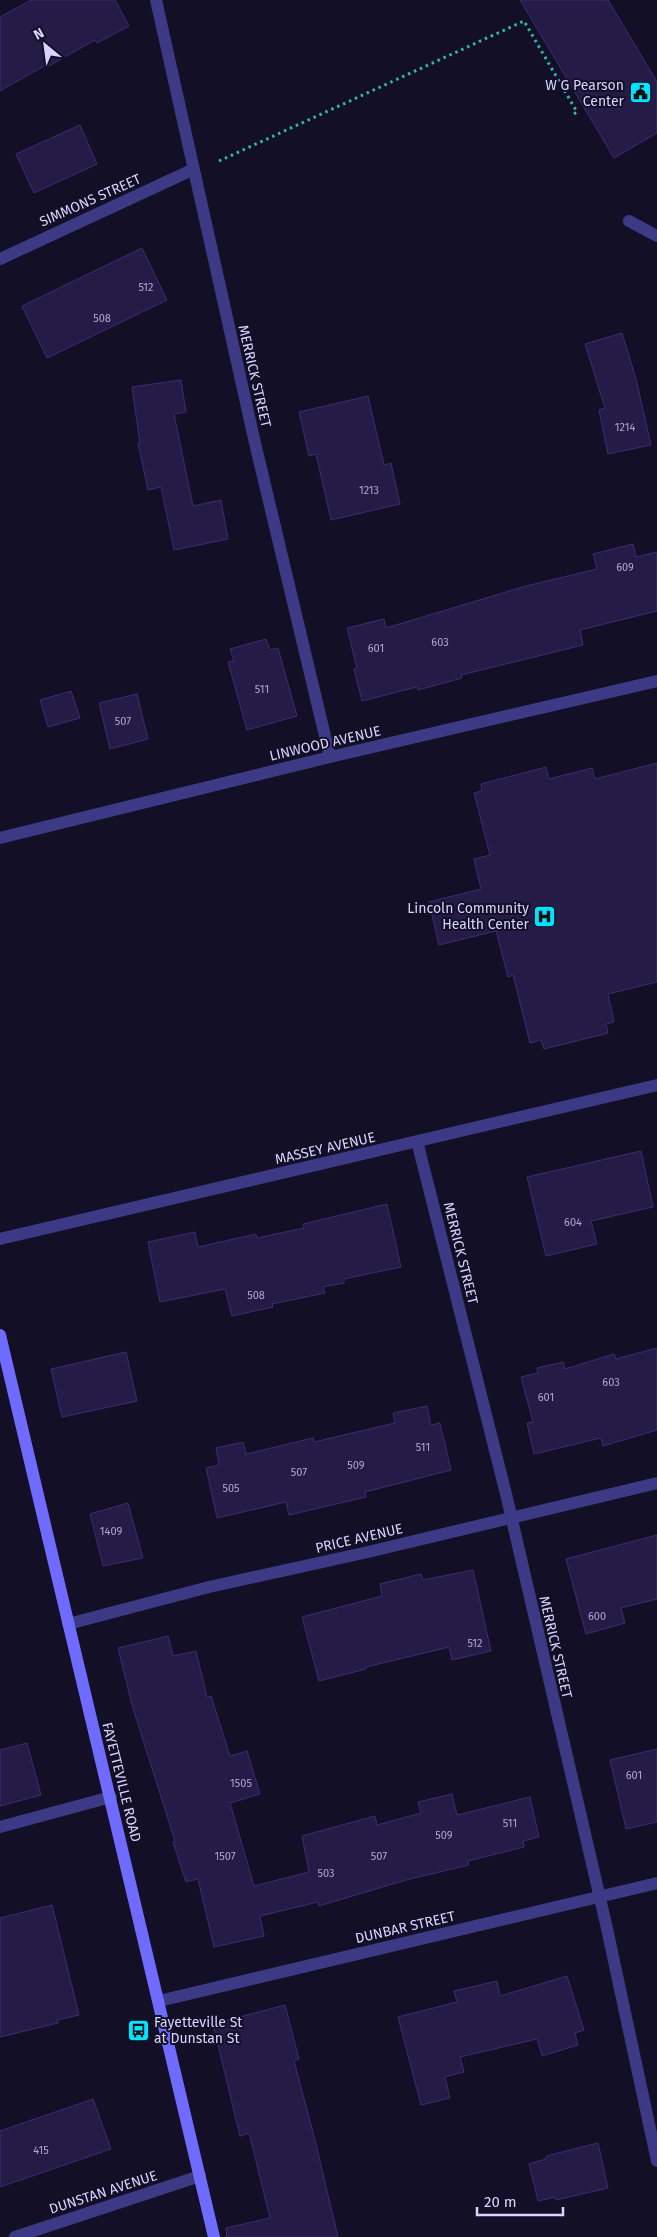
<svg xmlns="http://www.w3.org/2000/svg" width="657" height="2237" font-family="'Fira Sans',sans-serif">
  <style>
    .building { fill: #241b47; stroke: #3b2d73 }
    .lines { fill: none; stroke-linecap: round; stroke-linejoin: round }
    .path { stroke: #2fb8b0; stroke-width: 3; stroke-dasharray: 2.5 4; stroke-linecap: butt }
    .street { stroke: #3d3a85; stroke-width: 12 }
    .secondary { stroke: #6f6bff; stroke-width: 12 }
    .labels { text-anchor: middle; stroke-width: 4; stroke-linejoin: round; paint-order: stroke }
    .number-label { font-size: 11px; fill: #aca6d1 }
    .poi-label { font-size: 14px; fill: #d9d4ff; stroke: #130f26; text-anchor: end }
    .street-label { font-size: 14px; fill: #d9d4ff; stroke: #130f26 }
  </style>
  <rect width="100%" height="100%" fill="#130f26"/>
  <!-- building -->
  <path class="building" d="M 31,0 L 115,0 L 129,26 L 97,43 L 95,40 L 47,67 L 46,65 L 0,91 L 0,17 Z
    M 520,0 L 608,0 L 657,82 L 657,133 L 614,158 Z
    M 80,125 L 97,164 L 34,193 L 16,154 Z
    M 142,248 L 167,300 L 47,358 L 22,306 Z
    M 622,333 L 636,379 L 651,445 L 608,454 L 599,410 L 605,408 L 585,344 Z
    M 181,380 L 186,412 L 174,414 L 193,506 L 221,500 L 228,539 L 174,550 L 161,487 L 148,490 L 138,443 L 140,443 L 132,387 Z
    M 368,396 L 384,465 L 391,463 L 400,504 L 331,520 L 316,454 L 309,456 L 299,412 Z
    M 633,544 L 636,557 L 657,552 L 657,611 L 580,630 L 583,645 L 461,675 L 462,678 L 418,690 L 417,687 L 362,701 L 354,669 L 357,668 L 347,628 L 384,619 L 386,628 L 526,586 L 597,569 L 593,554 Z
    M 266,639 L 270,650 L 278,648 L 297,716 L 247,730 L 228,662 L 234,661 L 230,649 Z
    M 71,691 L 80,718 L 48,727 L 40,700 Z
    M 137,694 L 148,739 L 110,749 L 99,703 Z
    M 657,763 L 657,982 L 608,994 L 614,1022 L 606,1024 L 608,1033 L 544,1049 L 541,1040 L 530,1043 L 513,975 L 508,977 L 496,931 L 439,945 L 429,902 L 481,889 L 474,859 L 490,855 L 474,793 L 482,791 L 481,784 L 546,767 L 549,779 L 592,768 L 595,779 Z
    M 641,1151 L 653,1207 L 591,1221 L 597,1244 L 546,1256 L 527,1177 Z
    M 387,1204 L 401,1267 L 344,1279 L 344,1283 L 323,1287 L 325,1293 L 272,1304 L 273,1307 L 232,1316 L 225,1289 L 160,1302 L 148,1242 L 195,1232 L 198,1247 L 256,1234 L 257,1238 L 304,1228 L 303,1224 Z
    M 657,1348 L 657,1430 L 603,1446 L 601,1438 L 534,1454 L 527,1423 L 533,1422 L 521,1377 L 538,1373 L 537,1368 L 563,1362 L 565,1369 L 614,1354 L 616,1359 Z
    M 126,1352 L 137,1401 L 62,1417 L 51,1369 Z
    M 427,1406 L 431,1425 L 440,1423 L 451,1470 L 365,1492 L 366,1497 L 289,1515 L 286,1502 L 217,1518 L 206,1468 L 219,1465 L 216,1448 L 243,1442 L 246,1454 L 313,1438 L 314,1442 L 395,1423 L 393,1413 Z
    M 128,1503 L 143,1558 L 103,1566 L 90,1514 Z
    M 657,1535 L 657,1599 L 621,1608 L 625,1623 L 586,1634 L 566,1559 Z
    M 473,1570 L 491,1651 L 452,1660 L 449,1647 L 366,1667 L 366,1669 L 319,1681 L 302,1617 L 382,1596 L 380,1584 L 421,1574 L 423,1580 Z
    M 168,1636 L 173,1656 L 196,1651 L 207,1697 L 211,1696 L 230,1756 L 247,1751 L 260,1794 L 230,1803 L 254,1886 L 309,1872 L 302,1836 L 375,1816 L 377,1825 L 421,1813 L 418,1802 L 452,1794 L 457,1815 L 530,1797 L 539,1837 L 523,1841 L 524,1847 L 468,1861 L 469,1865 L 406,1880 L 319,1906 L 318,1902 L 260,1916 L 264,1936 L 214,1947 L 198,1879 L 186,1882 L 173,1842 L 175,1841 L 132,1705 L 118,1648 Z
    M 27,1743 L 41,1795 L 0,1806 L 0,1750 Z
    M 657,1749 L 657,1822 L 626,1829 L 610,1760 Z
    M 52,1905 L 79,2015 L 57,2020 L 58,2023 L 0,2037 L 0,1918 Z
    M 567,1976 L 584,2030 L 575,2033 L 578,2045 L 542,2056 L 537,2039 L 460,2057 L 464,2072 L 445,2077 L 450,2098 L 421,2105 L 398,2017 L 457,2002 L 454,1991 L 497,1981 L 500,1996 Z
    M 285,2005 L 299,2059 L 294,2061 L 315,2140 L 338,2237 L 227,2237 L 226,2228 L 270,2218 L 249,2133 L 240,2136 L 213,2024 Z
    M 93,2099 L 111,2149 L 0,2187 L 0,2131 Z
    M 598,2143 L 608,2188 L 556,2200 L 555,2197 L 538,2201 L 529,2164 L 546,2159 L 546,2156 Z"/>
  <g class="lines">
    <!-- path -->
    <path class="path" d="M 219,161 L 524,21 L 577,112 L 571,116"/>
    <!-- street -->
    <path class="street" d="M 156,0 L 255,443 L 330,757
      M 629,221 L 657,236
      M 0,259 L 194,169
      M 0,838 L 330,757 L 657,681
      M 417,1141 L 506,1494 L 606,1924 L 657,2161
      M 0,1239 L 657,1085
      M 68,1624 L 209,1587 L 368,1552 L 657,1483
      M 0,1827 L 111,1797
      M 159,2001 L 657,1883
      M 15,2237 L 200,2176"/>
    <!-- secondary -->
    <path class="secondary" d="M 0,1335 L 214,2237"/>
  </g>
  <!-- icons -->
  <defs>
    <symbol id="civic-square" viewBox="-11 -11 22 22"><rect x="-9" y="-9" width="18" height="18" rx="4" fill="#00e5ff" stroke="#130f26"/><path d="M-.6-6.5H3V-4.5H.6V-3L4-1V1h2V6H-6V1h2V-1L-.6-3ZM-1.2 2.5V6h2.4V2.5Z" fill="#111"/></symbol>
    <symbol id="hospital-square" viewBox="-11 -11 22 22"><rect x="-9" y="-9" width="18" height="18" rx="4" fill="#00e5ff" stroke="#130f26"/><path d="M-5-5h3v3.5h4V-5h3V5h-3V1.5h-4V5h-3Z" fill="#111"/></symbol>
    <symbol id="bus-square" viewBox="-11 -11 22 22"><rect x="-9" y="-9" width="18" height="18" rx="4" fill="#00e5ff" stroke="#130f26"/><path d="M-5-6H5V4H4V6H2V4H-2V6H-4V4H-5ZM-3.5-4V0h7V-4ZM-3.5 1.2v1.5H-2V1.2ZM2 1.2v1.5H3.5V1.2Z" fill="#111"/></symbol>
  </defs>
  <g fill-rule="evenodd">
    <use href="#civic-square" x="628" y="80" width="25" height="25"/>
    <use href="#hospital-square" x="532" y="904" width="25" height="25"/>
    <use href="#bus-square" x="126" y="2018" width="25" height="25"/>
  </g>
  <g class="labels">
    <!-- number labels -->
    <g class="number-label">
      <text x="146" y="291">512</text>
      <text x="102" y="322">508</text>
      <text x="625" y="431">1214</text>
      <text x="369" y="494">1213</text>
      <text x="625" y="571">609</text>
      <text x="440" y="646">603</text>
      <text x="376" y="652">601</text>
      <text x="262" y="693">511</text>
      <text x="123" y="725">507</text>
      <text x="573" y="1226">604</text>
      <text x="256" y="1299">508</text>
      <text x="611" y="1386">603</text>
      <text x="546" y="1401">601</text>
      <text x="423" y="1451">511</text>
      <text x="356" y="1469">509</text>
      <text x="299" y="1476">507</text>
      <text x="231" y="1492">505</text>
      <text x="111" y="1535">1409</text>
      <text x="597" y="1620">600</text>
      <text x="475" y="1647">512</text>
      <text x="634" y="1779">601</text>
      <text x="241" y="1787">1505</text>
      <text x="510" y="1827">511</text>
      <text x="444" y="1839">509</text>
      <text x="225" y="1860">1507</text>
      <text x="379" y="1860">507</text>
      <text x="326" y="1877">503</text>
      <text x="41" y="2154">415</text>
    </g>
    <!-- poi labels -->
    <g class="poi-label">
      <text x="624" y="90">W G Pearson<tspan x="624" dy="16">Center</tspan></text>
      <text x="529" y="913">Lincoln Community<tspan x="529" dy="16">Health Center</tspan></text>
      <text x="154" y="2027" text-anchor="start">Fayetteville St<tspan x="154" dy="16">at Dunstan St</tspan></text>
    </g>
    <!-- street labels -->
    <g class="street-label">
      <text transform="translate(90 200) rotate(-24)" y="5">SIMMONS STREET</text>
      <text transform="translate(255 376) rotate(77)" y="5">MERRICK STREET</text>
      <text transform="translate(325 743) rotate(-13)" y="5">LINWOOD AVENUE</text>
      <text transform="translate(325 1148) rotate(-13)" y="5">MASSEY AVENUE</text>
      <text transform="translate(461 1253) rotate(76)" y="5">MERRICK STREET</text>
      <text transform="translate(359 1538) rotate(-13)" y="5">PRICE AVENUE</text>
      <text transform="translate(556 1647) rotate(77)" y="5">MERRICK STREET</text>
      <text transform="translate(122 1782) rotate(76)" y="5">FAYETTEVILLE ROAD</text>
      <text transform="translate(405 1927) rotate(-13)" y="5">DUNBAR STREET</text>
      <text transform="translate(103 2192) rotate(-18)" y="5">DUNSTAN AVENUE</text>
    </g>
  </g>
  <!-- north arrow -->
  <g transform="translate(45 45) rotate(331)" stroke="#130f26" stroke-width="4" paint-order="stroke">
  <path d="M0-4L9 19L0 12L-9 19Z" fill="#d9d4ff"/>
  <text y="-8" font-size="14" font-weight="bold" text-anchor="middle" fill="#d9d4ff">N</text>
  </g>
  <!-- scale -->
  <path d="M477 2207v8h86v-8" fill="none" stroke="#d9d4ff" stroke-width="2.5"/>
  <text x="484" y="2207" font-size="15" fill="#d9d4ff" stroke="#130f26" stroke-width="4" paint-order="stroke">20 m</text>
</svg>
